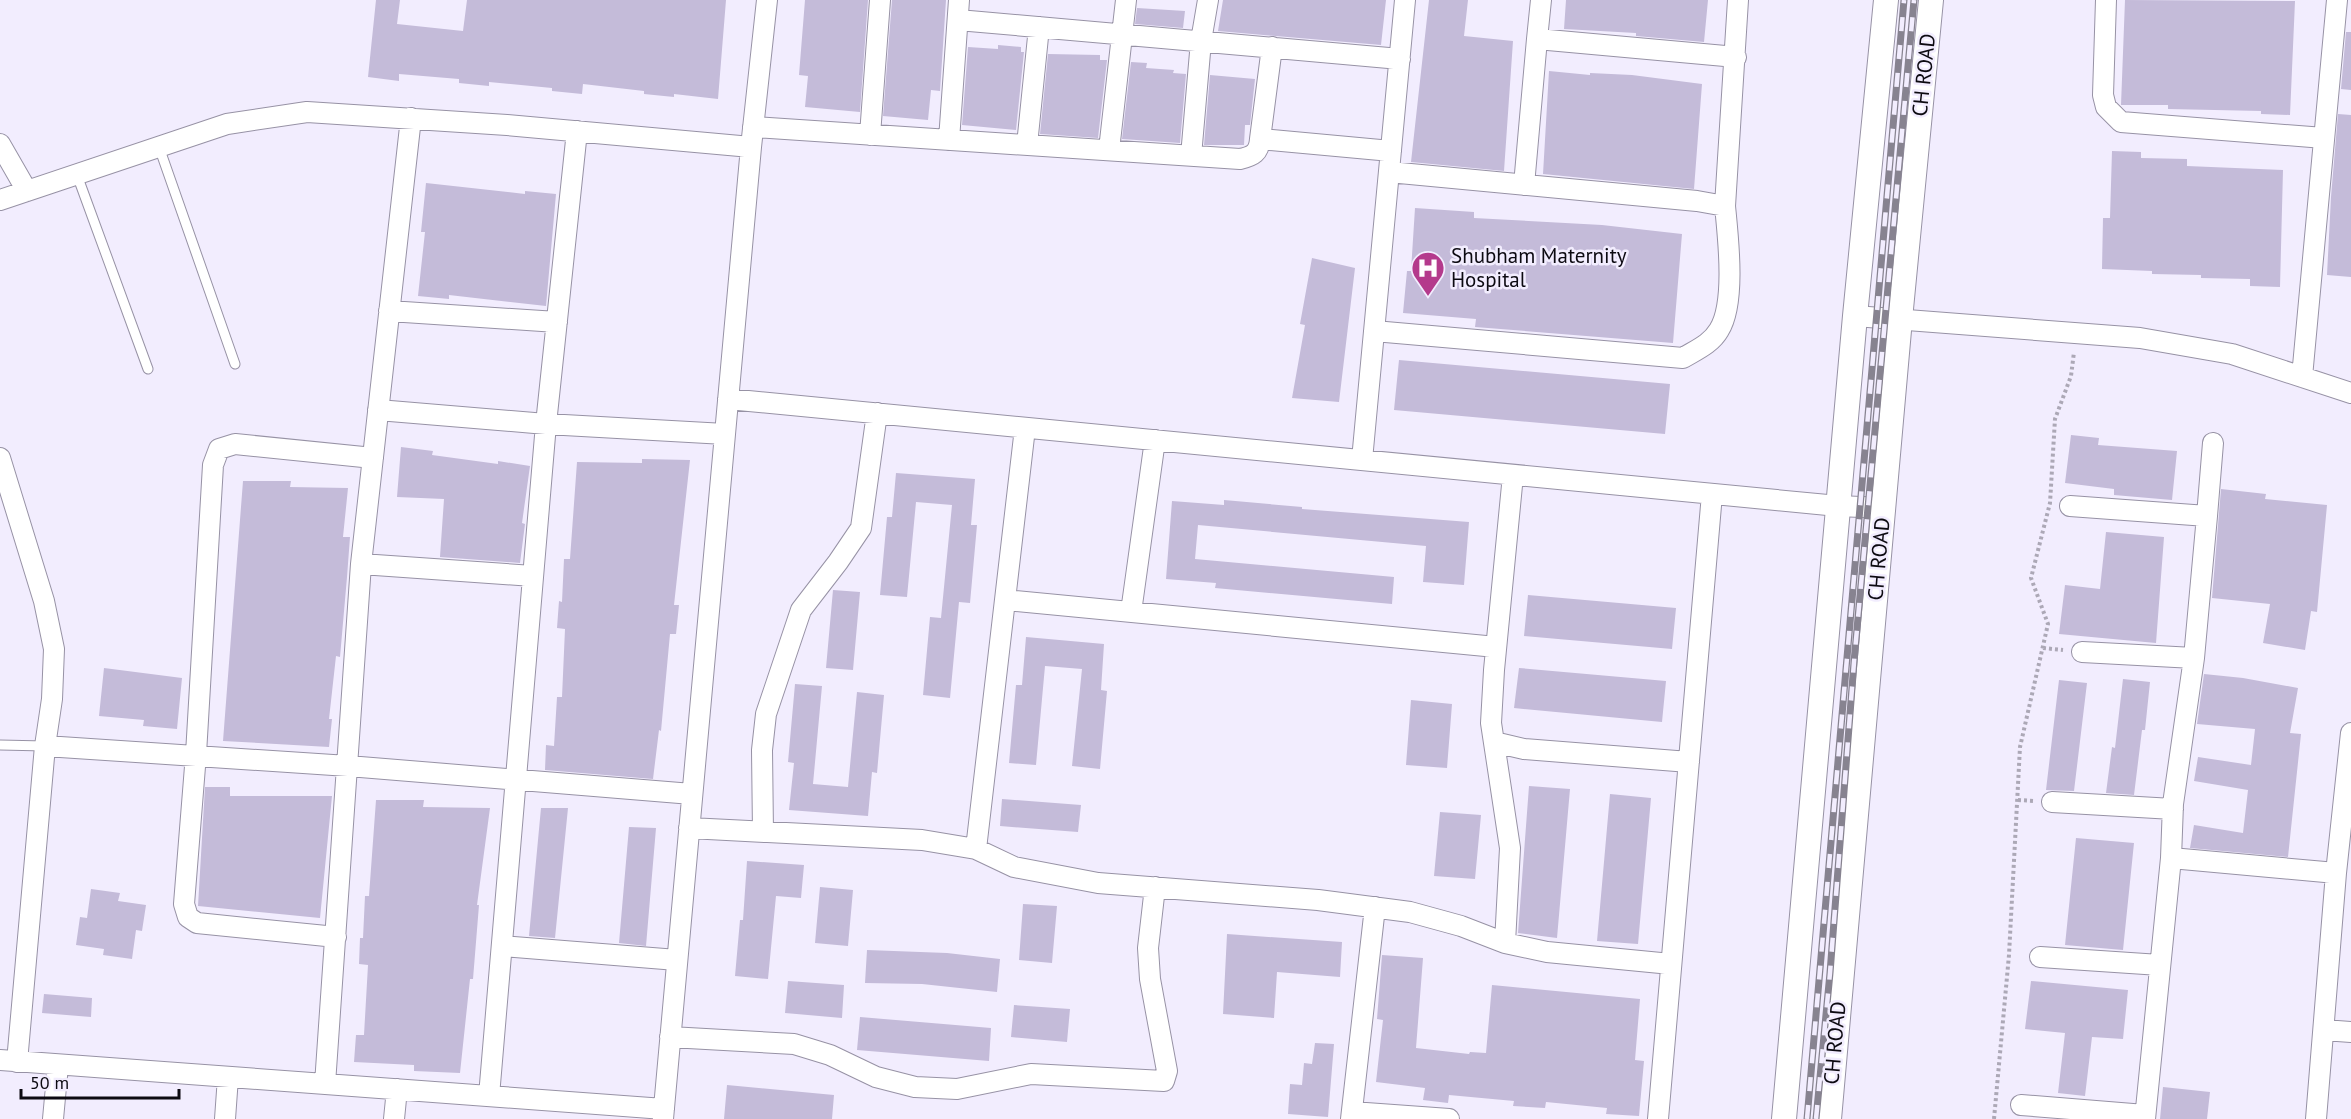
<svg xmlns="http://www.w3.org/2000/svg" width="2351" height="1119" font-family="'PT Sans',sans-serif">
  <style>
    .building { fill: #c4bbd9 }
    .lines { fill: none; stroke-linecap: round; stroke-linejoin: round }
    .service-casing { stroke: #9792a5; stroke-width: 11 }
    .minor-casing { stroke: #9792a5; stroke-width: 22 }
    .tertiary-casing { stroke: #9792a5; stroke-width: 26 }
    .path { stroke: #aca8b6; stroke-width: 4; stroke-dasharray: 3 3; stroke-linecap: butt }
    .service { stroke: #fff; stroke-width: 9 }
    .minor { stroke: #fff; stroke-width: 20 }
    .tertiary { stroke: #fff; stroke-width: 24 }
    .rail-casing { stroke: #878390; stroke-width: 7 }
    .rail { stroke: #f2edfe; stroke-width: 4.5; stroke-dasharray: 14; stroke-linecap: butt }
    .labels { text-anchor: middle; stroke-width: 5; stroke-linejoin: round; paint-order: stroke }
    .street-label { font-size: 21px; fill: #0c0a11; stroke: #f2edfe }
    .poi-label { font-size: 21px; fill: #0c0a11; stroke: #f2edfe; text-anchor: start }
  </style>
  <rect width="100%" height="100%" fill="#f2edfe"/>
  <!-- building -->
  <path class="building" d="M 376,0 L 400,0 L 397,24 L 463,31 L 467,0 L 726,0 L 718,99 L 674,94 L 674,97 L 644,94 L 644,91 L 583,84 L 582,94 L 552,91 L 552,88 L 489,82 L 489,86 L 459,83 L 459,79 L 399,74 L 399,81 L 368,77 Z
    M 805,0 L 868,0 L 860,112 L 805,107 L 808,76 L 799,75 Z
    M 892,0 L 946,0 L 940,91 L 931,90 L 928,120 L 883,116 Z
    M 1223,0 L 1386,0 L 1381,45 L 1218,31 Z
    M 1429,0 L 1468,0 L 1464,36 L 1513,41 L 1504,171 L 1411,162 Z
    M 1566,0 L 1708,0 L 1704,42 L 1636,36 L 1636,33 L 1564,29 Z
    M 2125,0 L 2295,1 L 2290,115 L 2261,114 L 2261,111 L 2168,109 L 2168,105 L 2121,105 Z
    M 1137,8 L 1185,11 L 1183,28 L 1135,24 Z
    M 2346,32 L 2351,32 L 2351,90 L 2341,89 Z
    M 998,45 L 1021,47 L 1021,52 L 1024,52 L 1016,130 L 962,125 L 968,47 L 998,49 Z
    M 1048,54 L 1100,55 L 1100,60 L 1107,60 L 1098,138 L 1040,134 Z
    M 1131,62 L 1147,63 L 1146,68 L 1174,70 L 1173,73 L 1186,74 L 1180,143 L 1122,139 Z
    M 1549,71 L 1590,75 L 1590,73 L 1632,75 L 1702,84 L 1694,189 L 1543,174 Z
    M 1210,75 L 1255,79 L 1250,125 L 1245,125 L 1244,145 L 1204,145 Z
    M 2338,114 L 2351,115 L 2351,277 L 2327,275 L 2331,197 Z
    M 2112,151 L 2141,152 L 2141,158 L 2187,159 L 2187,166 L 2283,170 L 2280,287 L 2250,286 L 2250,279 L 2201,278 L 2201,275 L 2152,274 L 2152,271 L 2102,269 L 2103,218 L 2110,218 Z
    M 426,183 L 525,194 L 525,191 L 556,194 L 546,306 L 449,295 L 449,299 L 418,296 L 425,232 L 421,232 Z
    M 1415,208 L 1474,212 L 1474,218 L 1602,225 L 1682,234 L 1673,343 L 1475,327 L 1476,319 L 1403,313 L 1407,271 L 1411,271 Z
    M 1312,258 L 1355,268 L 1339,402 L 1292,398 L 1305,325 L 1300,324 Z
    M 1399,360 L 1670,384 L 1665,434 L 1394,410 Z
    M 2071,435 L 2099,438 L 2098,445 L 2177,451 L 2172,500 L 2114,495 L 2114,489 L 2065,483 Z
    M 401,447 L 433,451 L 432,455 L 498,464 L 498,461 L 530,466 L 522,523 L 525,524 L 520,563 L 440,557 L 444,499 L 397,497 Z
    M 642,459 L 690,460 L 674,605 L 679,605 L 676,634 L 670,634 L 661,731 L 659,730 L 653,779 L 545,770 L 546,745 L 554,746 L 557,697 L 562,697 L 565,629 L 557,628 L 559,601 L 562,602 L 564,559 L 570,559 L 577,462 L 642,463 Z
    M 896,473 L 975,479 L 971,525 L 977,525 L 970,603 L 959,602 L 950,698 L 923,695 L 930,617 L 941,618 L 952,505 L 916,502 L 907,597 L 880,595 L 887,517 L 892,517 Z
    M 243,481 L 291,481 L 290,487 L 348,488 L 343,537 L 350,537 L 347,577 L 340,657 L 336,656 L 329,719 L 332,719 L 329,747 L 223,741 Z
    M 2221,489 L 2266,494 L 2265,499 L 2327,505 L 2317,612 L 2311,611 L 2305,650 L 2263,643 L 2270,604 L 2212,598 Z
    M 1224,500 L 1302,507 L 1302,509 L 1469,522 L 1464,585 L 1423,582 L 1426,546 L 1198,525 L 1195,559 L 1394,577 L 1392,604 L 1215,588 L 1216,583 L 1166,579 L 1172,501 L 1224,505 Z
    M 2106,532 L 2164,537 L 2156,643 L 2059,634 L 2065,585 L 2100,589 Z
    M 833,590 L 860,592 L 853,670 L 826,668 Z
    M 1528,595 L 1676,608 L 1672,649 L 1524,636 Z
    M 1026,637 L 1104,644 L 1101,690 L 1107,691 L 1100,769 L 1072,766 L 1082,669 L 1045,666 L 1036,765 L 1009,763 L 1016,685 L 1022,685 Z
    M 104,668 L 182,678 L 177,729 L 143,726 L 144,720 L 99,716 Z
    M 1519,668 L 1666,681 L 1662,722 L 1514,708 Z
    M 2204,674 L 2243,678 L 2298,688 L 2290,733 L 2301,734 L 2288,857 L 2190,848 L 2194,825 L 2243,833 L 2248,790 L 2194,781 L 2198,757 L 2251,765 L 2255,729 L 2197,724 Z
    M 2123,679 L 2150,682 L 2145,730 L 2142,730 L 2134,795 L 2106,793 L 2112,747 L 2115,748 Z
    M 2059,680 L 2087,683 L 2074,791 L 2046,790 Z
    M 795,684 L 822,686 L 813,784 L 848,787 L 857,692 L 884,695 L 877,773 L 872,772 L 868,816 L 789,810 L 794,763 L 788,762 Z
    M 1411,700 L 1452,704 L 1447,768 L 1406,765 Z
    M 1529,786 L 1570,789 L 1557,938 L 1518,933 Z
    M 205,787 L 230,787 L 230,796 L 332,796 L 320,918 L 198,906 Z
    M 1610,794 L 1651,798 L 1638,944 L 1597,941 Z
    M 1002,799 L 1081,805 L 1078,832 L 1000,826 Z
    M 376,800 L 424,800 L 423,807 L 490,808 L 477,905 L 479,905 L 473,979 L 470,979 L 460,1073 L 414,1071 L 414,1065 L 354,1062 L 356,1035 L 364,1035 L 368,965 L 359,964 L 360,938 L 363,938 L 365,896 L 369,896 Z
    M 541,808 L 568,808 L 555,938 L 529,936 Z
    M 1440,812 L 1481,815 L 1475,879 L 1434,876 Z
    M 629,827 L 656,828 L 646,946 L 619,943 Z
    M 2076,838 L 2134,843 L 2123,950 L 2065,945 Z
    M 747,861 L 804,865 L 801,898 L 776,896 L 768,979 L 735,976 L 740,920 L 743,920 Z
    M 820,887 L 853,890 L 848,946 L 815,943 Z
    M 91,889 L 120,893 L 118,901 L 146,905 L 142,931 L 136,930 L 132,959 L 103,955 L 104,949 L 76,945 L 80,917 L 87,918 Z
    M 1023,904 L 1057,906 L 1052,963 L 1019,960 Z
    M 1227,934 L 1342,942 L 1340,977 L 1277,972 L 1274,1018 L 1223,1014 Z
    M 867,950 L 947,953 L 1000,959 L 997,992 L 922,984 L 865,983 Z
    M 1382,955 L 1423,958 L 1416,1048 L 1469,1054 L 1470,1052 L 1486,1053 L 1492,985 L 1640,999 L 1635,1060 L 1644,1061 L 1639,1116 L 1606,1114 L 1607,1108 L 1546,1102 L 1545,1108 L 1513,1106 L 1514,1101 L 1449,1095 L 1448,1103 L 1423,1100 L 1425,1088 L 1376,1082 L 1383,1020 L 1377,1019 Z
    M 788,981 L 844,985 L 842,1018 L 785,1013 Z
    M 2031,981 L 2128,990 L 2123,1039 L 2092,1037 L 2085,1096 L 2058,1093 L 2065,1033 L 2025,1029 Z
    M 44,994 L 92,998 L 91,1017 L 42,1013 Z
    M 1014,1005 L 1070,1009 L 1067,1042 L 1011,1037 Z
    M 860,1017 L 991,1028 L 989,1061 L 857,1050 Z
    M 1315,1043 L 1334,1044 L 1328,1117 L 1288,1114 L 1290,1084 L 1302,1085 L 1304,1063 L 1312,1064 Z
    M 727,1085 L 834,1095 L 832,1119 L 724,1119 Z
    M 2163,1087 L 2210,1092 L 2207,1119 L 2160,1119 Z"/>
  <g class="lines">
    <defs>
      <path id="service" d="M 159,147 L 235,364
        M 77,175 L 148,369
        M 0,745 L 45,746"/>
      <path id="minor" d="M 2106,0 L 2103,95 L 2106,107 L 2121,122 L 2324,138
        M 958,20 L 1400,59
        M 1537,39 L 1541,0
        M 1272,47 L 1260,139 L 1391,151
        M 753,127 L 1240,159 C 1253,156 1259,153 1260,139
        M 577,131 L 546,424 L 725,434
        M 870,135 L 880,0
        M 949,140 L 959,0
        M 0,144 L 27,191
        M 1027,145 L 1039,27
        M 1109,150 L 1126,0
        M 1191,156 L 1201,41 L 1208,0
        M 1524,185 L 1537,39 L 1736,57
        M 0,200 L 227,124 L 307,112 L 507,125 L 751,147
        M 1725,206 L 1738,0
        M 389,311 L 557,322
        M 1855,316 L 2140,338 L 2232,354 L 2351,393
        M 1374,331 L 1683,358 C 1696,350 1711,344 1719,330 C 1736,303 1728,237 1725,206 L 1697,201 L 1389,172
        M 2302,377 L 2337,0
        M 728,399 L 1838,506 L 1884,508
        M 378,410 L 546,424 L 489,1096
        M 0,458 L 44,601 L 54,649 L 52,699 L 45,746 L 17,1062
        M 1362,460 L 1405,0
        M 2070,506 L 2207,516 L 2194,658 L 2173,804 L 2171,858 L 2336,873
        M 2207,516 L 2213,443
        M 361,564 L 411,118
        M 1005,600 L 1496,647
        M 1131,612 L 1155,440
        M 2082,652 L 2194,658
        M 1494,742 L 1524,749 L 1689,762
        M 45,746 L 348,766 L 692,794
        M 2052,802 L 2173,809
        M 689,828 L 922,840 L 976,849 L 1014,867 L 1098,883 L 1318,900 L 1410,912 L 1461,926 L 1505,943 L 1547,952 L 1671,964
        M 763,832 L 762,750 L 766,714 L 801,610 L 838,562 L 861,528 L 877,413
        M 976,849 L 1025,428
        M 336,937 L 197,923 L 188,917 L 184,904 L 196,754 L 213,465 L 219,449 L 235,444 L 373,458
        M 1505,943 L 1510,848 L 1491,723 L 1494,670 L 1513,475
        M 502,946 L 677,960
        M 2040,957 L 2160,965
        M 2324,1030 L 2351,1032
        M 670,1037 L 794,1044 L 830,1055 L 876,1077 L 915,1087 L 957,1089 L 1031,1074 L 1164,1081 L 1167,1071 L 1150,979 L 1148,948 L 1155,887
        M 0,1060 L 664,1109
        M 325,1084 L 361,564 L 533,576
        M 2021,1105 L 2145,1115
        M 1352,1112 L 1449,1119
        M 53,1119 L 58,1065
        M 225,1119 L 228,1077
        M 394,1119 L 397,1089
        M 663,1119 L 751,147 L 767,0
        M 1351,1119 L 1375,907
        M 1658,1119 L 1712,494
        M 2145,1119 L 2171,858
        M 2316,1119 L 2336,873 L 2351,733"/>
      <path id="tertiary" d="M 1784,1119 L 1855,316 L 1886,0
        M 1829,1119 L 1900,319 L 1931,0"/>
    </defs>
    <!-- service casing -->
    <use href="#service" class="service-casing"/>
    <!-- minor casing -->
    <use href="#minor" class="minor-casing"/>
    <!-- tertiary casing -->
    <use href="#tertiary" class="tertiary-casing"/>
    <!-- path -->
    <path class="path" d="M 2043,648 L 2063,650
      M 2018,800 L 2035,801
      M 1994,1119 L 2009,955 L 2020,747 L 2048,624 L 2031,578 L 2050,503 L 2055,419 L 2071,376 L 2074,352"/>
    <!-- service -->
    <use href="#service" class="service"/>
    <!-- minor -->
    <use href="#minor" class="minor"/>
    <!-- tertiary -->
    <use href="#tertiary" class="tertiary"/>
    <defs>
      <path id="rail" d="M 1807,1119 L 1904,0
        M 1816,1119 L 1830,973 L 1854,662 L 1914,0"/>
    </defs>
    <!-- rail casing -->
    <use href="#rail" class="rail-casing"/>
    <!-- rail -->
    <use href="#rail" class="rail"/>
  </g>
  <!-- icons -->
  <defs>
    <symbol id="hospital-pin" viewBox="-11 -11 22 30"><path d="M0 17L-7.5 6A9.5 9.5 0 1 1 7.5 6Z" fill="#b43a8c" stroke="#f2edfe"/><path d="M-5-5h3v3.5h4V-5h3V5h-3V1.5h-4V5h-3Z" fill="#fff"/></symbol>
  </defs>
  <g fill-rule="evenodd">
    <use href="#hospital-pin" x="1409" y="249" width="38" height="52"/>
  </g>
  <g class="labels">
    <!-- street labels -->
    <g class="street-label">
      <text transform="translate(1924 75) rotate(-84)" y="7">CH ROAD</text>
      <text transform="translate(1879 559) rotate(-85)" y="7">CH ROAD</text>
      <text transform="translate(1835 1043) rotate(-85)" y="7">CH ROAD</text>
    </g>
    <!-- poi labels -->
    <g class="poi-label">
      <text x="1451" y="263">Shubham Maternity<tspan x="1451" dy="24">Hospital</tspan></text>
    </g>
  </g>
  <!-- scale -->
  <path d="M21 1089v9h158v-9" fill="none" stroke="#0c0a11" stroke-width="3"/>
  <text x="30" y="1089" font-size="18" fill="#0c0a11" stroke="#f2edfe" stroke-width="4.5" paint-order="stroke">50 m</text>
</svg>
